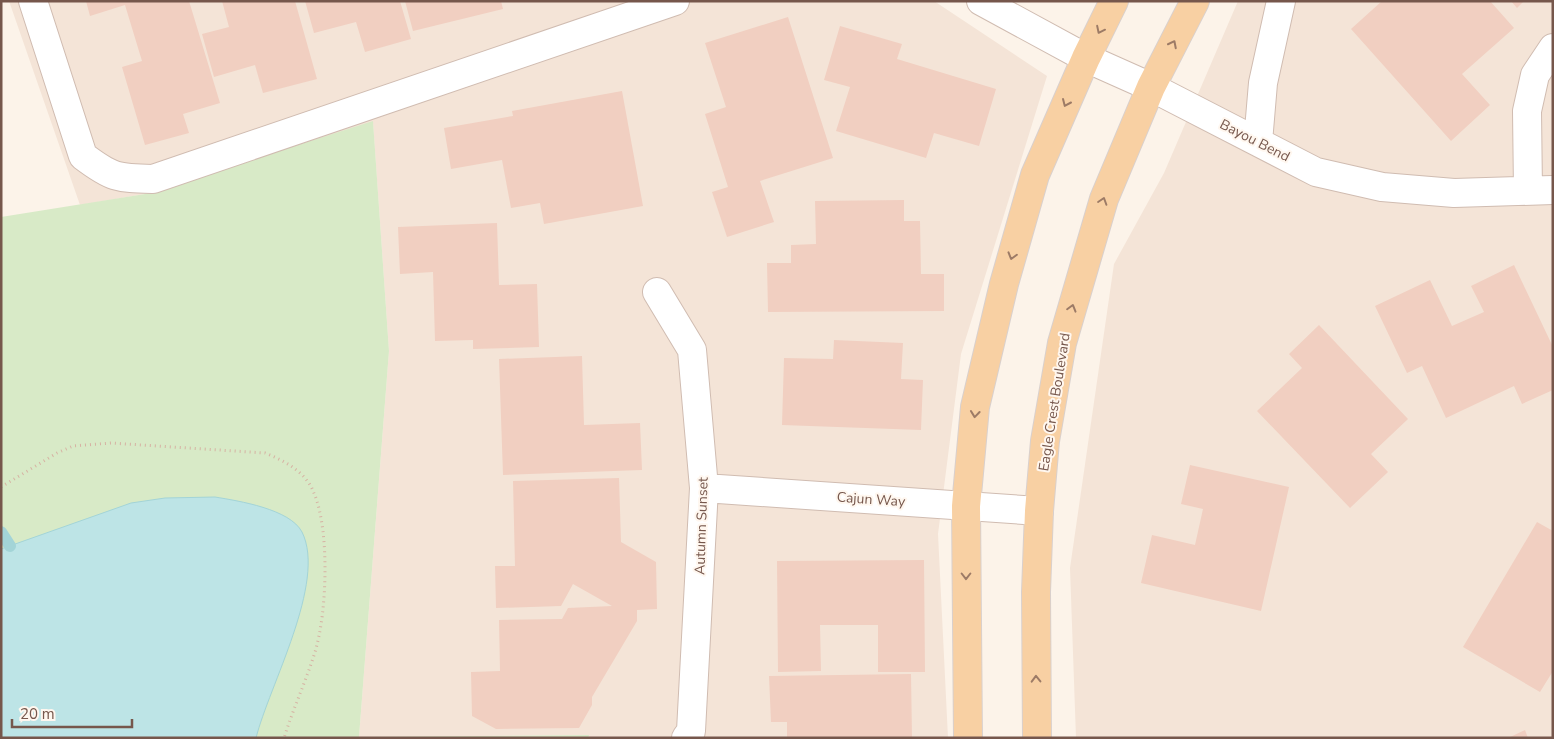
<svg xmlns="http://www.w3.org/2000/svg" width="1554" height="739" font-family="'Nunito Sans',sans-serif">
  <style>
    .residential { fill: #f4e4d7 }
    .green { fill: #d8eac7 }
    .water { fill: #bde4e6; stroke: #a3d4d7 }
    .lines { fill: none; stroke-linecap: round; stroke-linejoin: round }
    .stream { stroke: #a3d4d7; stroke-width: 12 }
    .building { fill: #f1cfc1 }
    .minor-casing { stroke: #d0bcb1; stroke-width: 30 }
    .major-casing { stroke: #d9d0cd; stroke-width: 30 }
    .path { stroke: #d6b2a3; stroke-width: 3; stroke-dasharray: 1 4; stroke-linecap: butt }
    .minor { stroke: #fff; stroke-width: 28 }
    .major { stroke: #f8d0a3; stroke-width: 28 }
    .oneway { stroke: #9d7b66 }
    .labels { text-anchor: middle; stroke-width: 4; stroke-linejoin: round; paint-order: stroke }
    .street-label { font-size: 14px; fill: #76574c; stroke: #fff7ef }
  </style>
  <rect width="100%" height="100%" fill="#fcf3e9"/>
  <!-- residential -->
  <path class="residential" d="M 9,1 L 934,1 L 1047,76 L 961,354 L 938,534 L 948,738 L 588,738 L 588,735 L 359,737 L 389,351 L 373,122 L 145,194 L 80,205 Z
    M 1238,1 L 1553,1 L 1553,738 L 1076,738 L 1070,568 L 1114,264 L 1164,173 Z"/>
  <!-- green -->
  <path class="green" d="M 373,121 L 389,351 L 359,737 L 589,735 L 588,738 L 1,738 L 1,217 L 145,194 Z"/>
  <!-- water -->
  <path class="water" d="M 215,497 C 239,501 290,509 302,532 C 327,582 269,686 256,738 L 1,738 L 1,549 L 131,503 L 165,498 Z"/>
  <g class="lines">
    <!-- stream -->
    <path class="stream" d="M 1,532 L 10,546"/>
  </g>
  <!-- building -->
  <path class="building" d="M 86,1 L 189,1 L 220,103 L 183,114 L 189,133 L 145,145 L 122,67 L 142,61 L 125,5 L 90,16 Z
    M 222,1 L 295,1 L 317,79 L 263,93 L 255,65 L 214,77 L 202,34 L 229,27 Z
    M 305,1 L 400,1 L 411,39 L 365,52 L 356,22 L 314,33 Z
    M 405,1 L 501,1 L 503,9 L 413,31 Z
    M 1382,1 L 1490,1 L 1514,28 L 1462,74 L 1490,105 L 1451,141 L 1351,29 Z
    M 1511,1 L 1524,1 L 1517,8 Z
    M 788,17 L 833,158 L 760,181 L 774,222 L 727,237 L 712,192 L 728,187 L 705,114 L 726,107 L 705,43 Z
    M 840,26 L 902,44 L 897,59 L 996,89 L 979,146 L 934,133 L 926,158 L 836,131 L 850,87 L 824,80 Z
    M 622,91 L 643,206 L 544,224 L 540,203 L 511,208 L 502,160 L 451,169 L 444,128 L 513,116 L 512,111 Z
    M 904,200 L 904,221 L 920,221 L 921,274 L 944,274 L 944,311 L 768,312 L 767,263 L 791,263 L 791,245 L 816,244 L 815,201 Z
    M 497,223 L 499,285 L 537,284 L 539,347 L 473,349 L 473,340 L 435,341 L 433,272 L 400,274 L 398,227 Z
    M 1514,265 L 1553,347 L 1553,390 L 1522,404 L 1514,386 L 1446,418 L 1422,366 L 1407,373 L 1375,306 L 1430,280 L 1452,326 L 1484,312 L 1471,286 Z
    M 1319,325 L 1408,419 L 1371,454 L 1388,472 L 1350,508 L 1257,411 L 1302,368 L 1289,354 Z
    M 834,340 L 903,343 L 901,379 L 923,380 L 921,430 L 782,425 L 784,358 L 833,359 Z
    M 582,356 L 584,425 L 640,423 L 642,470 L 503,475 L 499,359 Z
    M 1190,465 L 1289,487 L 1261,611 L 1141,583 L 1152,535 L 1195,545 L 1203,509 L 1181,504 Z
    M 619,478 L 621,542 L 656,562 L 657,609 L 637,610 L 637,621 L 592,697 L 592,705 L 579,728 L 496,729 L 472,716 L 471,672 L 500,671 L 499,620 L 562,619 L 568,608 L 612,606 L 573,584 L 561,606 L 496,608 L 495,566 L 515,566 L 513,481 Z
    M 1537,522 L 1553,531 L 1553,671 L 1540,692 L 1463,647 Z
    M 924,560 L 925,672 L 878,672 L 878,625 L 820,625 L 821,671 L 778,672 L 777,561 Z
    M 911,674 L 912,738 L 787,738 L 787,722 L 771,722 L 769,676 Z
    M 1525,730 L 1528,738 L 1508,738 Z"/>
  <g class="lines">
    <defs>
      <path id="minor" d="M 33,1 L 83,156 C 112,178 117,178 153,179 L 675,1
        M 981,1 L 1086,58 L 1151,87 L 1316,172 L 1382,187 L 1454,193 L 1553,190
        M 1258,142 L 1263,83 L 1281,1
        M 1528,191 L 1527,111 L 1535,75 L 1553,48
        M 657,292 L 692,350 L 704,488 L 691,731 L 686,738
        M 704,488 L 1039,511"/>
      <path id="major" d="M 968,738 L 966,506 L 975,407 L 1004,284 L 1035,175 L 1086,58 L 1114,1
        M 1037,738 L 1036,592 L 1039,511 L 1045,441 L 1062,343 L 1104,199 L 1151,87 L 1195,1"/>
    </defs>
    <!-- minor casing -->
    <use href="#minor" class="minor-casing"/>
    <!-- major casing -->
    <use href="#major" class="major-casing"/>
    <!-- path -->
    <path class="path" d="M 1,487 L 57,453 L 73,446 L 111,443 L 265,453 C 285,461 306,472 314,493 C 330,531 327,613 315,652 C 306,681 293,709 284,738"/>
    <!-- minor -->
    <use href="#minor" class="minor"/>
    <!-- major -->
    <use href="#major" class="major"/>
  </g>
  <!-- one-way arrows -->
  <defs><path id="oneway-chevron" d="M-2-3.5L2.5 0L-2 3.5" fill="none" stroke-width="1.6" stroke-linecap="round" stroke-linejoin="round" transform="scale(1.25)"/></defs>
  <g class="oneway">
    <use href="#oneway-chevron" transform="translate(1100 30) rotate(116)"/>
    <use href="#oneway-chevron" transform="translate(1173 44) rotate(-63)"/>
    <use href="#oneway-chevron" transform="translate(1066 103) rotate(114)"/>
    <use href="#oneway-chevron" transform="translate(1103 201) rotate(-72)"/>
    <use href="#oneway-chevron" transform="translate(1012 256) rotate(106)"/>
    <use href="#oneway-chevron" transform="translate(1072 308) rotate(-74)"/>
    <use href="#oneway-chevron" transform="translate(975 414) rotate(96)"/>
    <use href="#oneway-chevron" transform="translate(966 576) rotate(90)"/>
    <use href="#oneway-chevron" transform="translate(1036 679) rotate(-91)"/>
  </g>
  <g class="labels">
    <!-- street labels -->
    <g class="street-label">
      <text transform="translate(1255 140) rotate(27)" y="5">Bayou Bend</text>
      <text transform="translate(1054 402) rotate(-81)" y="5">Eagle Crest Boulevard</text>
      <text transform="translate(871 499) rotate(4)" y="5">Cajun Way</text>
      <text transform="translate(701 526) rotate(-88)" y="5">Autumn Sunset</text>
    </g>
  </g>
  <!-- border -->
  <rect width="1554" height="739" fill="none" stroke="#76574c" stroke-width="5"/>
  <!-- scale -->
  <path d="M12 719v8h120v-8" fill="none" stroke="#76574c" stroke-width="2.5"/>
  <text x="20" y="719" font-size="15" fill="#76574c" stroke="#fff7ef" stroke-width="4" paint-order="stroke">20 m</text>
</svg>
